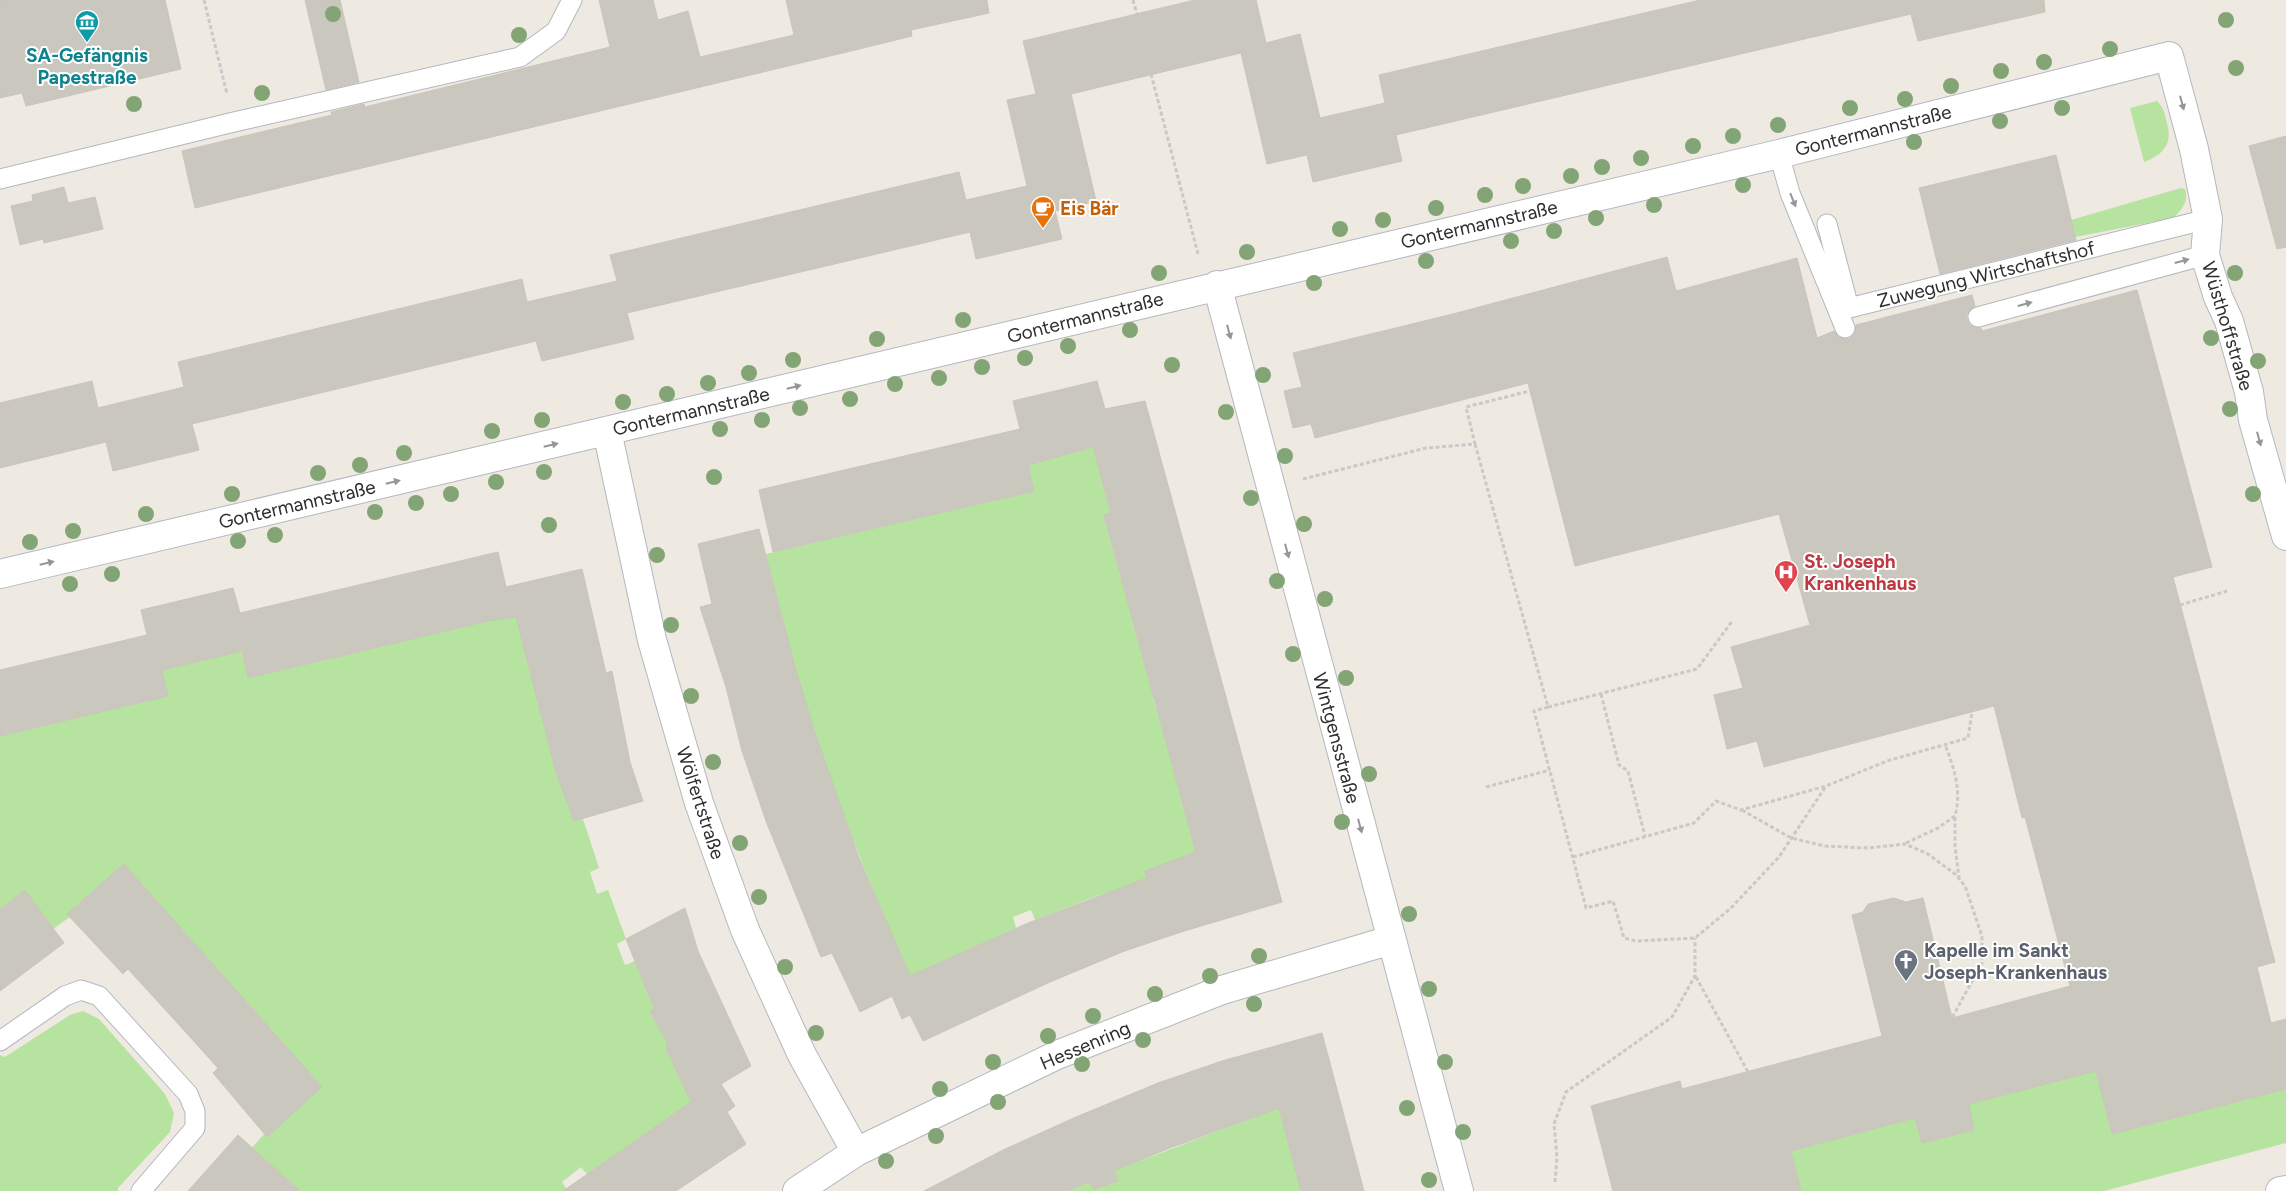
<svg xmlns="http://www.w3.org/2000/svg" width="2286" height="1191" font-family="Figtree,sans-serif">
	<rect width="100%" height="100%" fill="#eee9e1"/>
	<path fill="#b6e39f" d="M2157,101C2164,108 2165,114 2167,123C2173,144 2163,155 2144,162L2130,108Z
		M2181,188L2185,189C2189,201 2182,210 2173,218L2075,237L2071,220Z
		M1093,447L1111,513L1104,516L1121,579L1129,577L1133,623L1142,653L1162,695L1153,698L1162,727L1170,725L1175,774L1183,806L1210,858L1091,898L1035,920L1031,910L1013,917L1016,928L910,977C875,895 840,814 814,730C795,672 781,613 766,554L1034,491L1028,465Z
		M526,612L525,650L531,674L540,672L574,821L583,819L599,868L590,872L597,894L608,890L626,939L617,944L625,965L635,961L654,1008L650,1012L655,1022L660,1021L670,1043L665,1046L678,1074L696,1099L587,1174L581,1167L562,1182L567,1190L565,1191H278L287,1180L252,1148L271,1126L275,1130L322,1087L124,864L75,907L78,911L53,929L25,891L0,909V736L168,696L162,670L241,651L249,678Z
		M83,1011L99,1019L165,1094L174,1113L170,1132L118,1188V1191H0V1055L5,1057L70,1015Z
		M2096,1071L2112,1134L2286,1089V1143L2104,1191H1801L1791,1151L1916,1118L1922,1143L1974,1130L1968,1104Z
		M1283,1106L1301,1191H1067L1089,1182L1094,1189L1118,1181L1114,1171Z"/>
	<path fill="#cac7bf" stroke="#cac5ba" d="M0,0H165L181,69L26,106L22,93L0,98Z
		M305,0H340L359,82L326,90Z
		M599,0H653L658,20L688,11L700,57L794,35L786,0H987L989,13L911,30L912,36L855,50L195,208L182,151L332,115L331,112L364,104L365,107L610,47Z
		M1195,0H1256L1266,43L1300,34L1320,118L1385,103L1379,75L1700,0H2044L2045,12L1918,41L1911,14L1396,135L1402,161L1313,182L1307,155L1267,164L1241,53L1071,94L1096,201L1055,211L1062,239L976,259L970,232L627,313L634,339L542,361L536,341L192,424L199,450L113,471L106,442L0,468V403L92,381L98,408L184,387L178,362L522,279L527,302L617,281L610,255L959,172L966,200L1027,186L1007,100L1036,94L1023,41Z
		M2286,136V247L2277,249L2249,146Z
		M2056,155L2076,240L1940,274L1919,188Z
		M64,187L68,203L95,197L103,229L44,243L43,239L20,245L11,206L33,201L32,195Z
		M1667,257L1676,291L1797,258L1817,338L1834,331L1839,337L1849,339L1854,334L1856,325L1972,295L1975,306L1967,314V320L1970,325L1981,328L1982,331L2137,290L2212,567L2173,577L2275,962L2257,967L2271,1023L2286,1019V1089L2112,1134L2096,1071L1969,1104L1974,1130L1922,1143L1915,1118L1791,1151L1801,1191H1613L1591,1106L1680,1081L1682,1089L1882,1036L1852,915L1863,912L1868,904L1894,898L1906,902L1923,898L1952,1018L2070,986L2025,817L2022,818L1994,706L1764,767L1757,741L1727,749L1714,695L1743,688L1731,647L1810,625L1779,514L1575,566L1528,383L1315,438L1311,424L1293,428L1284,391L1302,387L1293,353L1453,314Z
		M1097,381L1105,409L1145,401L1282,902L1181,932L1122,952L1050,982L923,1041L910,1015L902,1019L892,996L860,1012L832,953L821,957L766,821L742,751L726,687L700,607L712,604L698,544L759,529L794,663L814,730L859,858L910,976L1028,923L1147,878L1145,871L1196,852L1104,515L1111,513L1093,447L1028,465L1034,491L773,552L759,490L1020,429L1013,401Z
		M498,552L506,587L582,569L606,673L612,671L630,762L643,801L574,821L556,772L516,617L488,621L248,678L242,651L162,670L168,696L0,736V670L147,635L141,610L233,588L240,613Z
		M124,864L322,1087L267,1137L213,1073L218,1068L181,1027L128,969L123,974L67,914Z
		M25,890L64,943L0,991V909Z
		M685,908L698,951L751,1066L721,1084L735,1106L727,1112L746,1144L676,1191H563L691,1102L665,1046L668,1044L650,1012L654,1008L626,939Z
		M1322,1033L1364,1191H1301L1279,1108L1170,1148L1114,1171L1118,1181L1094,1189L1089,1182L1067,1191H924L1003,1150L1076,1117L1158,1083L1222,1061Z
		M238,1135L300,1191H188Z"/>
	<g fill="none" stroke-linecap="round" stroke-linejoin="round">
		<g stroke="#b4b7c0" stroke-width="21">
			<path id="lane" d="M1779,154L1790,193L1845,328
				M0,179L234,122L520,57L556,31L572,0
				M1827,224L1849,308L2208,219
				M1978,317L2205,255
				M0,1041L65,996L81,990L99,996L188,1094L195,1111V1128L141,1191"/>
		</g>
		<g stroke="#b4b7c0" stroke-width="30">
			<path id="street" d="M1217,285L1459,1191
				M607,431L652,640L699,803L745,930L802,1055L856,1152
				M0,574L1779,154L2169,56L2194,149L2208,219L2205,255L2218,297L2229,321L2249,392L2253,420L2286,536
				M797,1191L856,1152L1057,1055L1222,990L1391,940
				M2280,1191L2286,1190"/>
		</g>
		<path stroke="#c9c9c9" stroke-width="3" stroke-dasharray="4 2.5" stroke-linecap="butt" d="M204,0L227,94
			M1133,0L1137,14
			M1151,74L1198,254
			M1475,444L1548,707L1697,669L1733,620
			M1303,479L1426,448L1475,444L1466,407L1530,391
			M2180,605L2227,591
			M1601,694L1619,765L1628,771L1645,836
			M1548,707L1534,711L1586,908L1613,901L1624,938L1636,941L1695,938L1731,908L1779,857L1826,786
			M1486,787L1550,770
			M1742,810L1791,838L1825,846L1868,848L1905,844L1928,854L1955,874L1965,886L1982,936V963L1952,1018
			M1955,817V846L1959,878
			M1906,843L1938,828L1955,816C1962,790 1954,769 1945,744
			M1573,857L1694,823L1716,801L1741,810L1826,786L1887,761L1968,738L1972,712
			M1696,977L1748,1072
			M1555,1182L1557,1157L1554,1124L1566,1092L1672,1017L1695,976V938"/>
		<use href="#lane" stroke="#fff" stroke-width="19"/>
		<use href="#street" stroke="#fff" stroke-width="28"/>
	</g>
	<g fill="#83a475">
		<circle cx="333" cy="14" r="8"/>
		<circle cx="2226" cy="20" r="8"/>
		<circle cx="519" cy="35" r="8"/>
		<circle cx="2110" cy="49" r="8"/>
		<circle cx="2044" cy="62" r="8"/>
		<circle cx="2236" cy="68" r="8"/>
		<circle cx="2001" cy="71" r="8"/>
		<circle cx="1951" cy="86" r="8"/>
		<circle cx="262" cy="93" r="8"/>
		<circle cx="1905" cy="99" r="8"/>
		<circle cx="134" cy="104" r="8"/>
		<circle cx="1850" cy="108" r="8"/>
		<circle cx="2062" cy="108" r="8"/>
		<circle cx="2000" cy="121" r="8"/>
		<circle cx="1778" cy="125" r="8"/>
		<circle cx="1733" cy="136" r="8"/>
		<circle cx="1914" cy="142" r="8"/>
		<circle cx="1693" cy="146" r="8"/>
		<circle cx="1641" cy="158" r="8"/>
		<circle cx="1602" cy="167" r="8"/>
		<circle cx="1571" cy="176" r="8"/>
		<circle cx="1743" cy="185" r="8"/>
		<circle cx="1523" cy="186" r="8"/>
		<circle cx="1485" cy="195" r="8"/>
		<circle cx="1654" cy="205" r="8"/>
		<circle cx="1436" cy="208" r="8"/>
		<circle cx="1596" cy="218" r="8"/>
		<circle cx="1383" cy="220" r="8"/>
		<circle cx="1340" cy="229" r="8"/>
		<circle cx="1554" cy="231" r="8"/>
		<circle cx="1511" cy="241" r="8"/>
		<circle cx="1247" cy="252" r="8"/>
		<circle cx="1426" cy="261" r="8"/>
		<circle cx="1159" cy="273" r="8"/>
		<circle cx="2235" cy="273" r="8"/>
		<circle cx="1314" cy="283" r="8"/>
		<circle cx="963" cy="320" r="8"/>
		<circle cx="1130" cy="330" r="8"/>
		<circle cx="2211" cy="338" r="8"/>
		<circle cx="877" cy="339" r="8"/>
		<circle cx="1068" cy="346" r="8"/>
		<circle cx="1025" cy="358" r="8"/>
		<circle cx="793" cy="360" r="8"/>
		<circle cx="2258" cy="361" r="8"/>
		<circle cx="1172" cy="365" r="8"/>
		<circle cx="982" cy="367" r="8"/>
		<circle cx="749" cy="373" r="8"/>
		<circle cx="1263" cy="375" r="8"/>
		<circle cx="939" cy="378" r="8"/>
		<circle cx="708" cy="383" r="8"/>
		<circle cx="895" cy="384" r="8"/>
		<circle cx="667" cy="394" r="8"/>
		<circle cx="850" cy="399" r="8"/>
		<circle cx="623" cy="402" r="8"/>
		<circle cx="800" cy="408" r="8"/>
		<circle cx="2230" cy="409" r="8"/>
		<circle cx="1226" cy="412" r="8"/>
		<circle cx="542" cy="420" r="8"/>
		<circle cx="762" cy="420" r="8"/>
		<circle cx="720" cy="429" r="8"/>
		<circle cx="492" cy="431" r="8"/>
		<circle cx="404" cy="453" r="8"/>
		<circle cx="1285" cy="456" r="8"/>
		<circle cx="360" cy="465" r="8"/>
		<circle cx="544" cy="472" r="8"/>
		<circle cx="318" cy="473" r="8"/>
		<circle cx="714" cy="477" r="8"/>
		<circle cx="496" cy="482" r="8"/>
		<circle cx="232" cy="494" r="8"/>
		<circle cx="451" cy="494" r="8"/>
		<circle cx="2253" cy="494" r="8"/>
		<circle cx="1251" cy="498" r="8"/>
		<circle cx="416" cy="503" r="8"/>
		<circle cx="375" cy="512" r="8"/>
		<circle cx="146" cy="514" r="8"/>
		<circle cx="1304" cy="524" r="8"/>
		<circle cx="549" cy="525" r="8"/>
		<circle cx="73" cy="531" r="8"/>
		<circle cx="275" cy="535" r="8"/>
		<circle cx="238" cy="541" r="8"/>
		<circle cx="30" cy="542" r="8"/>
		<circle cx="657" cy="555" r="8"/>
		<circle cx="112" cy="574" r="8"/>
		<circle cx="1277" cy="581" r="8"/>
		<circle cx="70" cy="584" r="8"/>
		<circle cx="1325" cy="599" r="8"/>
		<circle cx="671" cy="625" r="8"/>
		<circle cx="1293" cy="654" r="8"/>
		<circle cx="1346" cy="678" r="8"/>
		<circle cx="691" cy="696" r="8"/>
		<circle cx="713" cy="762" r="8"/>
		<circle cx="1369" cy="774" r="8"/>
		<circle cx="1342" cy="822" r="8"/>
		<circle cx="740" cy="843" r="8"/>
		<circle cx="759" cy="897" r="8"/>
		<circle cx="1409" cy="914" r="8"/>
		<circle cx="1259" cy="956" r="8"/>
		<circle cx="785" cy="967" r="8"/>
		<circle cx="1210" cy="976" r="8"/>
		<circle cx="1429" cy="989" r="8"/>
		<circle cx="1155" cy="994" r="8"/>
		<circle cx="1254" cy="1004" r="8"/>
		<circle cx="1093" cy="1016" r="8"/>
		<circle cx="816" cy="1033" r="8"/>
		<circle cx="1048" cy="1036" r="8"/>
		<circle cx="1143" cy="1040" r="8"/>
		<circle cx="993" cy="1062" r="8"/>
		<circle cx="1445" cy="1062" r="8"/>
		<circle cx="1082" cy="1064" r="8"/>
		<circle cx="940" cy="1089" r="8"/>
		<circle cx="998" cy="1102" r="8"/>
		<circle cx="1407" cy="1108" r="8"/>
		<circle cx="1463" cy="1132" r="8"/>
		<circle cx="936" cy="1136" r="8"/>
		<circle cx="886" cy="1161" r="8"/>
		<circle cx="1429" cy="1180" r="8"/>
	</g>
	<defs><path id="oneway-solid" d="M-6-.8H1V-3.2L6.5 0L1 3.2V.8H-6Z" transform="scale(1.25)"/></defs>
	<g fill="#969696">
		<use href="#oneway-solid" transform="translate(2182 103) rotate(75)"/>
		<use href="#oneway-solid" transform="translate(1793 200) rotate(68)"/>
		<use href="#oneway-solid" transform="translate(2182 261) rotate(-15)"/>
		<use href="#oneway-solid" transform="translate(2025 304) rotate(-15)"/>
		<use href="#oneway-solid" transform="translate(1229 332) rotate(75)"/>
		<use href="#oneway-solid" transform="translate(794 387) rotate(-14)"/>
		<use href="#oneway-solid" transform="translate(2259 439) rotate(75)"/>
		<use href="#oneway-solid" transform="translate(551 445) rotate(-13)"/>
		<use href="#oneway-solid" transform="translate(393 482) rotate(-13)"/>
		<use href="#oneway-solid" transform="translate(1287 551) rotate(75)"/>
		<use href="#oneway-solid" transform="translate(47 563) rotate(-13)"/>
		<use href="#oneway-solid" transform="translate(1360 826) rotate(75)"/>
	</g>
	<defs>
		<g id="museum-pin" transform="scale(1.25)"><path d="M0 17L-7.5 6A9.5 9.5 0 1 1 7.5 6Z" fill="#0f9aa8" stroke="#fff"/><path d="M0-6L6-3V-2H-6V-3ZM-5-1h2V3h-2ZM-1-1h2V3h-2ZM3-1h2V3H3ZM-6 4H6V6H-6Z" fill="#fff"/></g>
		<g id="cafe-pin" transform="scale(1.25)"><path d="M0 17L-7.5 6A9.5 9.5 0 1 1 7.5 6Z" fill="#e8710a" stroke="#fff"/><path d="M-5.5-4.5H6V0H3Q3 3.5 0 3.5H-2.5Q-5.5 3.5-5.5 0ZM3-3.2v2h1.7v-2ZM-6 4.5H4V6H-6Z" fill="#fff"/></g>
		<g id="hospital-pin" transform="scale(1.25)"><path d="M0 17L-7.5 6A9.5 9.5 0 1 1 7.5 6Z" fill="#e0444e" stroke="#fff"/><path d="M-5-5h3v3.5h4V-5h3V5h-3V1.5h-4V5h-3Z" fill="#fff"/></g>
		<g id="church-pin" transform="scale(1.25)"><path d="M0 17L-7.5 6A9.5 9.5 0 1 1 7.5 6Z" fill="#6b7280" stroke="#fff"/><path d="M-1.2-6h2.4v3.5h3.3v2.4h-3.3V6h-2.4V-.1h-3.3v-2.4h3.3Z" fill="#fff"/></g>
	</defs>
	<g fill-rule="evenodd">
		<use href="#museum-pin" x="87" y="22"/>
		<use href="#cafe-pin" x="1043" y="208"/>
		<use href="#hospital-pin" x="1786" y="572"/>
		<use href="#church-pin" x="1906" y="961"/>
	</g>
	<g text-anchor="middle" stroke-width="4" stroke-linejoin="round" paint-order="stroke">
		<g font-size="19" font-weight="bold" fill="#0d838f" stroke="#fff">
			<text x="87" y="62">SA-Gefängnis<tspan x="87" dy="22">Papestraße</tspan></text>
		</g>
		<g font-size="19" fill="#2e2e2e" stroke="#fff">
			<text transform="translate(1873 130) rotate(-14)" y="7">Gontermannstraße</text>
			<text transform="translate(1479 224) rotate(-13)" y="7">Gontermannstraße</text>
			<text transform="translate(1986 274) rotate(-14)" y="7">Zuwegung Wirtschaftshof</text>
			<text transform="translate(1085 317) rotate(-14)" y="7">Gontermannstraße</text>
			<text transform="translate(2228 326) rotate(73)" y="7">Wüsthoffstraße</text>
			<text transform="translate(691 411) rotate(-13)" y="7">Gontermannstraße</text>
			<text transform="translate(297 504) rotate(-13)" y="7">Gontermannstraße</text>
			<text transform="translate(1337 738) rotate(75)" y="7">Wintgensstraße</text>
			<text transform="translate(701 803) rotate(72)" y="7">Wölfertstraße</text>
			<text transform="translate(1085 1045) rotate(-23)" y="7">Hessenring</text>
		</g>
		<g font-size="19" font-weight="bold" fill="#c56008" stroke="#fff" text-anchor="start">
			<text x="1060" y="215">Eis Bär</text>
		</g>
		<g font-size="19" font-weight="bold" fill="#be3a42" stroke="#fff" text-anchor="start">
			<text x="1804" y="568">St. Joseph<tspan x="1804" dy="22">Krankenhaus</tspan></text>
		</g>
		<g font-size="19" font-weight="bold" fill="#5b616d" stroke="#fff" text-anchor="start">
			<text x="1924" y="957">Kapelle im Sankt<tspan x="1924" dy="22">Joseph-Krankenhaus</tspan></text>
		</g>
	</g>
</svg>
